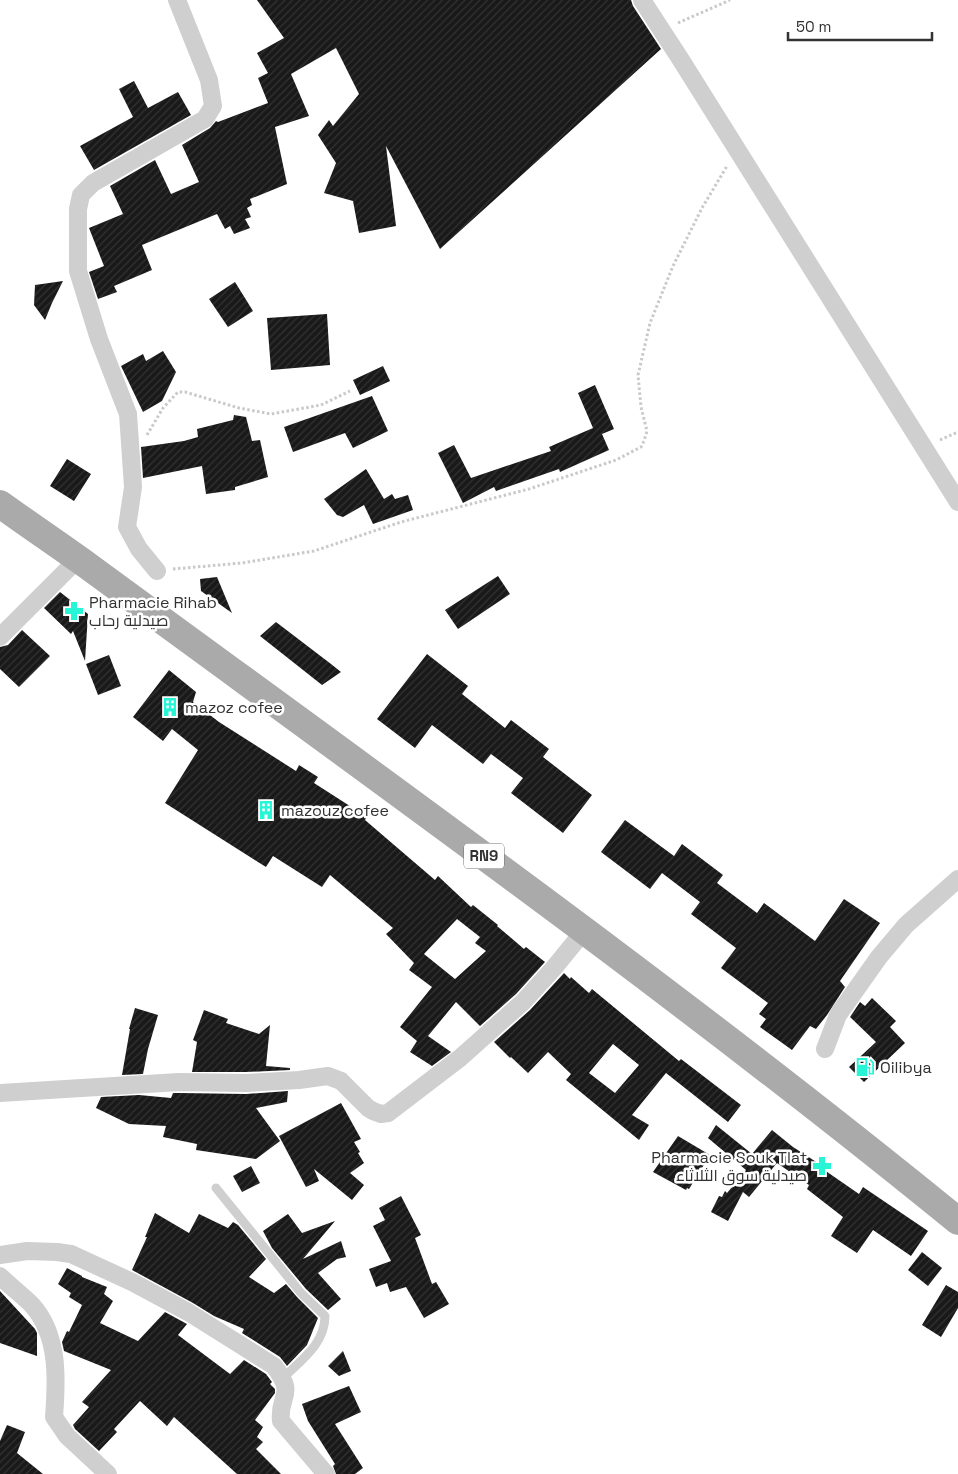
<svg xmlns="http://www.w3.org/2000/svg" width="958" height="1474" font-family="'Space Grotesk',Cairo,sans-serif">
	<defs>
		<pattern id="building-hatch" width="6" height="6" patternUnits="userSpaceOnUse" patternTransform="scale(1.25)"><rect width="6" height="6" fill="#191919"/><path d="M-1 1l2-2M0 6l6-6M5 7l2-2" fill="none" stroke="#323232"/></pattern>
	</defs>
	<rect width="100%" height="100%" fill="#fff"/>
	<path fill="url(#building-hatch)" fill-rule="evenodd" d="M257,0H631L633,6L661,49L440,249L386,146L396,226L359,233L353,201L324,193L336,163L318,135L329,120L333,126L359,94L336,48L291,74L309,116L275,127L287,184L250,199L252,205L247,208L251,217L245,219L250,228L234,234L230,226L225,229L217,214L142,245L152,270L114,286L117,292L98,299L89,272L104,266L89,228L123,214L110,186L155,160L171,194L199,182L182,145L210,128L216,121L218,122L268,103L258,78L268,73L257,53L284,38Z
		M134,81L148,108L178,92L191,115L94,170L80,146L133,117L119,89Z
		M63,281L52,303L45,320L34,305L35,285Z
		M235,282L253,311L228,327L209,299Z
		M327,314L330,365L271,370L267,318Z
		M163,351L176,372L162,401L143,412L121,366L143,354L146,361Z
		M383,366L390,381L360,395L353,380Z
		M595,385L614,429L602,434L609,450L560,472L559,469L496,491L494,487L463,503L438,453L454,445L471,478L551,451L549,447L593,428L578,393Z
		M372,396L388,431L353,448L345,433L293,452L284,427Z
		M234,415L246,417L252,441L260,440L268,477L235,487V490L206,494L202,466L143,478L141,447L184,441L198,437L197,429L233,420Z
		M67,459L91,474L74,501L50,486Z
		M366,469L384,499L392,494L395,499L408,495L413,510L373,524L364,505L343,517L337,515L324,499Z
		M498,576L510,594L458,629L445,610Z
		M217,577L232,613L201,591L200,579Z
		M60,592L88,614L85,661L73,631L71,634L44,608Z
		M276,622L331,664L341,672L322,685L260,636Z
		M22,630L50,656L19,687L0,669V647L8,645Z
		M427,654L468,686L462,694L505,728L511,720L549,749L543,757L592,795L563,833L511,793L523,778L491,754L483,764L432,725L415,748L377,719Z
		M109,655L121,686L98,695L86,664Z
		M169,670L196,692L193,702L219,722L296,771L299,765L318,777L314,783L367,817L365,820L435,880L438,876L471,907L473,905L498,925L497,926L524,949L526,947L545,962L516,994L480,1026L456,1002L428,1036L451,1052L432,1066L410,1052L417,1041L400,1027L432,987L409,970L414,963L386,934L393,928L330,875L322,887L273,856L266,867L165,803L198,750L172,729L163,741L133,717ZM457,919L480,937L475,943L486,951L455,979L424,954Z
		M625,820L674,856L682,844L723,875L717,883L757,913L764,903L815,941L844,899L880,923L840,981L845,987L827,1015L816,1029L810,1026L792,1050L760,1027L766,1019L759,1014L768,1003L721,968L736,948L691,914L700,902L662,873L650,889L601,852Z
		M564,973L570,979L571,977L589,993L592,989L679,1061L681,1059L741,1105L728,1122L666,1073L632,1115L649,1125L639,1140L566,1080L571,1074L548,1052L528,1073L511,1057L510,1058L494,1042L530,1010ZM613,1044L639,1065L615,1093L589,1073Z
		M872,998L896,1021L890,1027L905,1043L864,1082L849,1067L876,1042L850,1017L860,1002L865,1006Z
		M135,1008L158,1015L148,1049L143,1074L122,1075L130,1029H129Z
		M204,1010L228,1019L226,1023L259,1034L270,1025L266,1066L290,1068V1070L246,1072H192L197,1042L193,1040Z
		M288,1091L287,1102L256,1108L280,1141L256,1159L196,1150L197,1144L163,1137L166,1126L129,1124L96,1108L101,1097L139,1095L171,1098L173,1093H179L246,1094Z
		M341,1103L361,1139L354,1142L360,1152L358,1153L364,1163L350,1173L364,1185L352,1200L314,1169L319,1181L306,1187L279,1136Z
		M716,1125L752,1154L772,1130L793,1147L821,1165L820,1167L859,1194L863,1187L928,1231L911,1256L873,1230L857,1253L831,1236L843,1217L807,1189L809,1185L777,1163L749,1197L743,1192L728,1221L711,1212L719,1196L722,1197L725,1191L727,1193L746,1170L708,1138Z
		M678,1136L710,1155L689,1189L687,1188L686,1190L653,1172Z
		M251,1166L260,1183L242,1192L233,1176Z
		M401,1196L421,1235L415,1238L432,1284L436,1282L449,1304L424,1318L406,1287L390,1292L387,1283L376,1287L369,1269L391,1261L373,1226L385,1220L379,1208Z
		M155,1213L189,1233L199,1214L228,1228L233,1222L238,1225L266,1259L249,1277L274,1293L286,1284L297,1297L318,1318L307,1345L287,1366L280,1357L242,1333L244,1329L214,1316L193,1303L132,1270L147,1237H145Z
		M288,1214L302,1233L335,1221L303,1259L341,1241L346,1257L337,1259L318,1273L341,1299L328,1310L306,1289L272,1248L263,1231Z
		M922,1252L942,1268L928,1286L908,1270Z
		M67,1268L82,1276V1277L107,1287L104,1294L113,1301L100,1323L138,1341L165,1312L187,1324L178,1335L230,1374L244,1360L266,1374L272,1382L270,1384L275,1389V1393L255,1420L263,1427L257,1437L263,1442L256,1449L281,1474H237L174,1417L167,1426L140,1401L114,1429L117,1432L99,1451L75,1429L73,1425L89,1407L82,1402L111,1370L64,1351L62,1342L67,1331L69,1332L82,1305L69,1297L71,1293L58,1284Z
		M946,1285L958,1292V1308L941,1337L922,1325Z
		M0,1291L35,1329L37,1333V1356L0,1343Z
		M343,1351L351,1371L339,1376L328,1366Z
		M349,1386L361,1412L335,1424L363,1468L355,1474H336L333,1466L335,1464L308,1421L302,1404Z
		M7,1425L25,1432L17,1453L43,1474H0V1441Z"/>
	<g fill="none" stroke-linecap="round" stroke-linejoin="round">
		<path stroke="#c9c9c9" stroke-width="3" stroke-dasharray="2.5 2.5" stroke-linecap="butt" d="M678,23L730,0
			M147,435L163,408L178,392H185L239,408L271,414L321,405L350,391
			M940,440L958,432
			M173,569L242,563L314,551L401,522L529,489L616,460L641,447L644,441L647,431L641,407L638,375L650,323L673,266L702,208L727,166"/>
		<path stroke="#cfcfcf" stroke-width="9" d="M216,1188L301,1293L325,1316C325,1344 301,1360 283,1378"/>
		<path stroke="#cfcfcf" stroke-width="18" d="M642,0L681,60L958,502
			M157,571L139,549L127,527L133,487L128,414L99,339L78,271V209L81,195L93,183L205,119L213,106L209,80L177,0
			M0,637L78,559
			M825,1049L838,1015L879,957L906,925L958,879
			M0,1093L179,1082L246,1083L299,1080L328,1076L341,1081L368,1108L373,1111L381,1114L388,1113L460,1058L523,1002L553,969L584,931
			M0,1255L27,1251L57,1252L71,1254L132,1282L188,1312L274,1366C297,1396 278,1394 281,1421L326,1474
			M0,1276C10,1286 22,1295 32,1305C59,1335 57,1379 54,1417L67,1436L108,1474"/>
		<path stroke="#aaa" stroke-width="28" d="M0,504C29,525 59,545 88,566C381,781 677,992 958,1221"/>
	</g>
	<defs>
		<g id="pharmacy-bare" transform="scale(1.5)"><path d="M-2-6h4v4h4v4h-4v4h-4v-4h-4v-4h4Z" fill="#27f5d6" stroke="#fff" stroke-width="2.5" paint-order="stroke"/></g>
		<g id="building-bare" transform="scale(1.5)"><path d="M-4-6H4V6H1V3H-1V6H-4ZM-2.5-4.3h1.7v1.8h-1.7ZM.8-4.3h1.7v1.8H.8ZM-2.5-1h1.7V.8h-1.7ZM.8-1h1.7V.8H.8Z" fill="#27f5d6" stroke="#fff" stroke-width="2.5" paint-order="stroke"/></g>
		<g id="fuel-bare" transform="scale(1.5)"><path d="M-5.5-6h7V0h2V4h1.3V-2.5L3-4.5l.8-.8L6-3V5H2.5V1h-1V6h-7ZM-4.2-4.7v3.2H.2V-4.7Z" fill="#27f5d6" stroke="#fff" stroke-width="2.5" paint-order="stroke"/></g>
	</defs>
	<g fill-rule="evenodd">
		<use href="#pharmacy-bare" x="74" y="611"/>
		<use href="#building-bare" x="170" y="707"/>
		<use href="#building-bare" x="266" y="810"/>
		<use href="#fuel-bare" x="865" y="1067"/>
		<use href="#pharmacy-bare" x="822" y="1166"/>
	</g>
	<g text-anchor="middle" stroke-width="5" stroke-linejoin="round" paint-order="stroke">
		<rect fill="#fff" stroke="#707070" stroke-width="1" x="464" y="843.5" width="40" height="25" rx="4"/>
		<g font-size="15" font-weight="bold" fill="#323232">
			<text x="484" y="861">RN9</text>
		</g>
		<g font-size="16" fill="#323232" stroke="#fff" text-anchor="start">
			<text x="89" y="608">Pharmacie Rihab<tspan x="89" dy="18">صيدلية رحاب</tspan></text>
			<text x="185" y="713">mazoz cofee</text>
			<text x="281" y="816">mazouz cofee</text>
			<text x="880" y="1073">Oilibya</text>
			<text x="807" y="1163" text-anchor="end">Pharmacie Souk Tlat<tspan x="807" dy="18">صيدلية سوق الثلاثاء</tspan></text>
		</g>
	</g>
	<path d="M788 32v8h144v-8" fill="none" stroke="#323232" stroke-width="2.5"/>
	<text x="796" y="32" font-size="15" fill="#323232" stroke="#ffffff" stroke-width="4" paint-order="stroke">50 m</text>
</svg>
